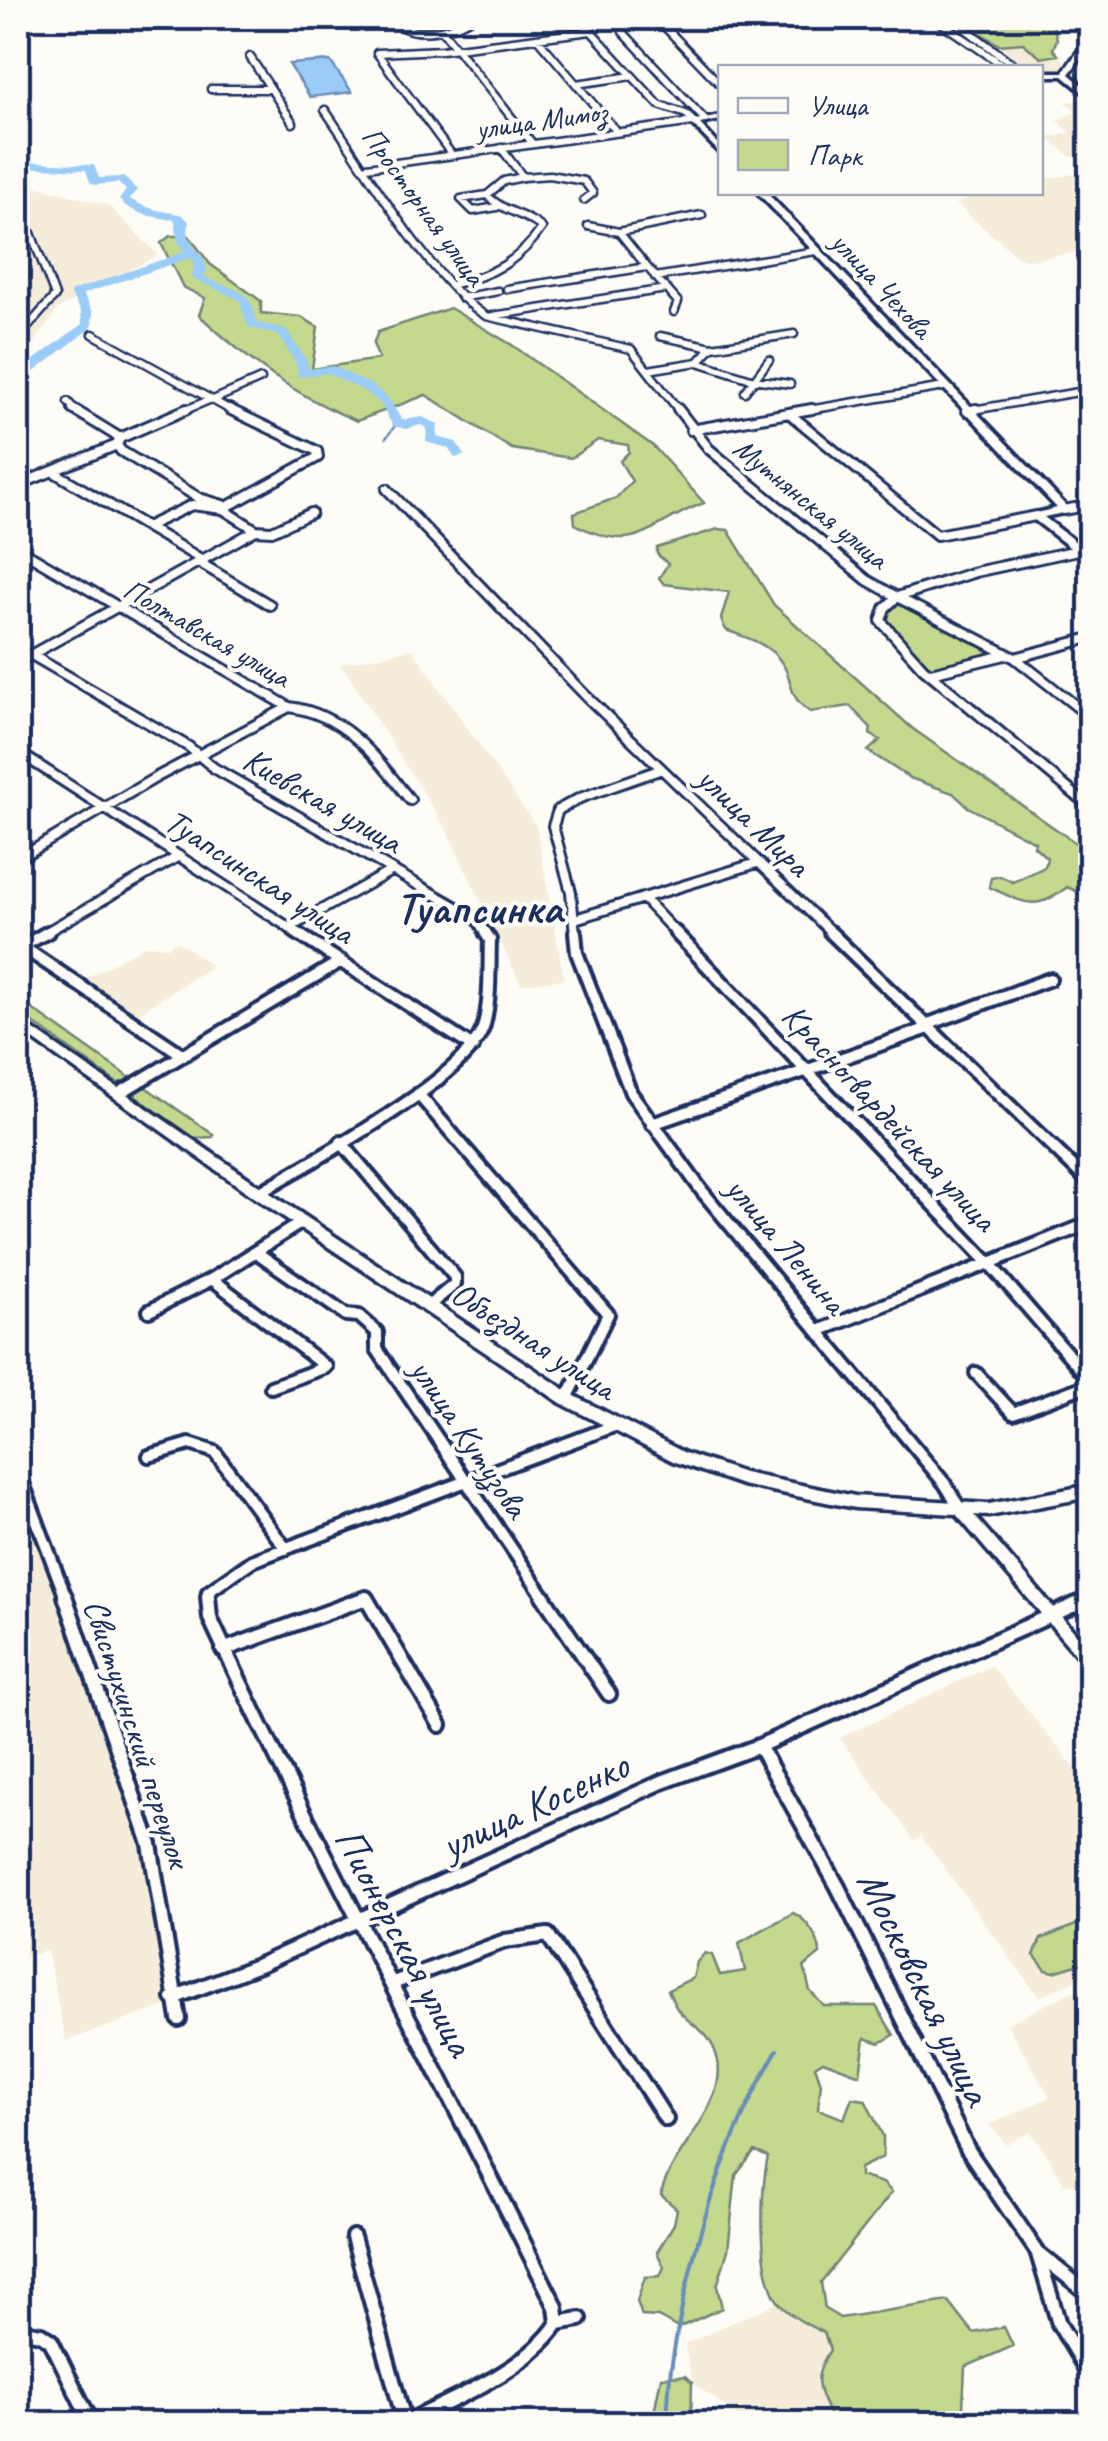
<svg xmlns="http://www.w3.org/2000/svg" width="1108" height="2441" font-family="Caveat,sans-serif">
	<rect width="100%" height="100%" fill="#fdfcf7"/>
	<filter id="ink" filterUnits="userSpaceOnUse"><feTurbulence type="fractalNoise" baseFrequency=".01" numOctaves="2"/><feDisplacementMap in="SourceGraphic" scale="20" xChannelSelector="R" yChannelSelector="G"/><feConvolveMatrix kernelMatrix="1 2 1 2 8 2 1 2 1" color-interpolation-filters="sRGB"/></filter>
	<g filter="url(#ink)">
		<path fill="#f5ecda" d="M1023,43L1041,58L1058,55L1070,67L1041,72L1040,68L1024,67L999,45Z
			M1087,99L1090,102V155L1071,157L1047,137L1071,133L1057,120L1076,112L1066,102Z
			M1074,174L1090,188V250L1031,260L1017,256L956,204L968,199L967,193L1040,192L1041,180Z
			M18,182L108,205L158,255L58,309L18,366Z
			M412,649L536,826L564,979L521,984L444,825L341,664Z
			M177,941L212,966L137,1014L85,979L146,945L168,947Z
			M18,1492L53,1581L95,1717L146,1855L145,1875L168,2005L66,2041L47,1950L18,1959Z
			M991,1666L1090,1786V1974L1039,1997L921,1836L914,1840L840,1738Z
			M1079,1988L1090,2003V2185L1065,2184L1031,2132L1006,2144L990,2125L1050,2097L1007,2024Z
			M779,2302L799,2321L824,2333L830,2350L817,2369V2386L833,2423H740L735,2413L692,2383L685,2344Z"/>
		<path fill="#c4d88e" stroke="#708476" stroke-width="2.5" d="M957,18H1051L1057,39L1053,49L1058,55L1041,58L1023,43L999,45Z
			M170,236H189L210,264L261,301V313L301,317L318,327L312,369L379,359L373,344L378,332L450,308L512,345L653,446L704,503C650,522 639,558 575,524L574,513L616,498L632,481L620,461L629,452L628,445L598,440L571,458L512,449L426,395L357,421C292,394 250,362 199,315L205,298L183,287L161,243Z
			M718,529L728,530L774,605L913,729L1090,853V897L1067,887C1035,914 1021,901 989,887L991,878L1000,876L1013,882L1045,867L1047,858L1034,846L1035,842L968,807L953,793L910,778L868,751L880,740L870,734L871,728L850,706L810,712C786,695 795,683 782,663C769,643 747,638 726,630L721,619L729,592L664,584L659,578L668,564L657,554V548Z
			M899,601L999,655L932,668L922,663L883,621L885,612Z
			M18,999L133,1080L117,1083L18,1012Z
			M144,1086L214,1135L213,1137L195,1138L136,1097L135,1091Z
			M793,1913C807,1919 820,1939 820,1954L804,1967L810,1991L824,2006H876L894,2035L880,2043L865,2038L860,2075L823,2061L815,2066L821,2083L818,2109L844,2119L852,2098L865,2100L883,2136V2157L860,2168V2176L883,2183L892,2192L821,2282L825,2309L840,2318L948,2301L973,2333L1004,2327L1013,2346L965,2367L963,2408L981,2423H833C820,2392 809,2381 830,2350L824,2333C808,2325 791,2317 779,2303C758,2275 760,2190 768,2157L755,2151L736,2175L728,2250L717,2286L722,2308L678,2328L658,2317L642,2316L637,2301L645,2277L660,2276L664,2267L657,2252L674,2224L677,2209L661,2195C670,2149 735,2102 715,2051C706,2028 692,2027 679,2011C674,2006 671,1996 668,1990L693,1978L697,1962L705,1953L712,1955L720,1975L745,1971L739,1943Z
			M1090,1919V1961L1054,1972L1046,1970L1034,1955L1041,1939Z
			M685,2376L692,2383L691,2423H652L661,2377Z"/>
		<path fill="#9accf7" stroke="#678dba" stroke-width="2.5" d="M330,61L352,92L310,97L289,64Z"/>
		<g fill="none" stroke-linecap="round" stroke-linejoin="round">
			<path stroke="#678dba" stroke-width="2.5" d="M386,438L397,423"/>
			<path stroke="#678dba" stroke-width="4" d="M666,2424C669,2404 668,2383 672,2363C689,2254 721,2145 777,2050"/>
			<path fill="#9accf7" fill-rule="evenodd" d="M18,161L94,165L99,178L124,177L137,190L130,199C147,210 164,211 183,215L189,222C184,249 205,249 207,271L203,276C232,292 251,284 257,323L286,329L308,363V369L333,366L373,386L388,398L402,420L422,417L438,424L437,437L456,442L465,455L455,458L448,448L426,442L427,428L421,425L406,429L393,426L380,403L364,391L327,373L298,377L296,363L278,335L248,327L239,300L192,278L194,261L190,258L83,294L93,312L92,327L29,376L18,381V372L82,324L81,312L70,293L72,291L184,252L177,239L175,220C154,217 134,215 119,200L126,190L118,183L95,185L90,182L86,170L18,167Z
				M18,391L24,395V409L18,413Z"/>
			<g stroke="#1b2f5e" stroke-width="11">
				<path id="street-far3" d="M387,18C412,39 445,33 471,18
					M579,18L659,105L686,114L694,122
					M934,18L1007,68
					M951,18L1018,68
					M661,23L720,84
					M645,25L704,18
					M442,30L532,143
					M623,32L705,120
					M537,38L617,132
					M250,57L271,89
					M576,84L632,76
					M211,89H271L293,123
					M325,110C363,165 432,283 486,316L631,349L680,412
					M452,155L377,53L442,50L591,31
					M367,167L694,122
					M523,177L550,175L584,181L593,193L584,200
					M487,195L504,181L523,177L501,148
					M18,223L31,233L55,296L18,338
					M588,226L619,232L647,267
					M619,232L702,215
					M655,277L816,251
					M454,284C492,276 520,260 542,228C525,213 502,212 487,195L461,199L473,211L497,207
					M507,289L647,267L678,302L674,312
					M461,298L498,291
					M492,316L666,289
					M93,334L234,412
					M660,336L712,347
					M698,362L712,347L794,334
					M648,370L698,362L751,379L790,384
					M745,392L769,360
					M213,400L261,379
					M68,402L77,412
					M967,411L1090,390
					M181,412L209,400
					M797,412L944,387"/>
			</g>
			<g stroke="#1b2f5e" stroke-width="14">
				<path id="street-far2" d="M73,409L120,438L117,445L121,451L199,498L223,505V509L256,530
					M678,409L709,449L867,580L897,597L885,608L881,621L923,668L1090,807
					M967,411L976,409
					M790,414L937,535L1036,516
					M691,430L812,409
					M120,438L187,409
					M54,472L204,561
					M18,485L117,445
					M387,489L585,695L833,934
					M1064,510L1090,505
					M148,526L192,505L223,509L318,457L317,451L229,409
					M18,548L289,707C345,714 377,758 410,800
					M200,563L270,605
					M897,597L1015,658L1090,717
					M897,597L975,572L1078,550
					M30,654L189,747L214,768L476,918L486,934
					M1015,658L1090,638
					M18,662L256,530L272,531L311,513
					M931,673L1005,655
					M18,752L299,934
					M18,859L155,778L289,707
					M643,898L677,934
					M575,919L757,863
					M289,928L391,871
					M43,934L179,856
					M575,934L571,892L553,826L558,810L580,798L662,769"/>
			</g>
			<g stroke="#1b2f5e" stroke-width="18">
				<path id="street-far1" d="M295,932L473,1047
					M575,932L577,953L631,1093L702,1191L945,1484L961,1510
					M675,932L989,1263L1090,1380
					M830,932L1090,1183
					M18,944L183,1055
					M21,947L48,932
					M926,1025L1050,979
					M118,1094L341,961
					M418,1094L608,1314L567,1399
					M652,1124L929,1028
					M341,1142L455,1277V1284L427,1307
					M259,1193C309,1162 470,1078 484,1025C491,998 489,967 490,940L485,932
					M256,1252L346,1315L359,1316L377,1332V1349L545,1598
					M212,1279L326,1367L271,1387
					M149,1311L212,1279L302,1222
					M821,1330L1090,1223
					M976,1373L1013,1413L1090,1384
					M149,1456L190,1444L215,1452L286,1549
					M18,1470L66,1598
					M208,1598V1592L252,1561L614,1426"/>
			</g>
			<g stroke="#1b2f5e" stroke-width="20">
				<path id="street" d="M65,1596L150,1844L179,2019
					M208,1596L210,1618C318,1851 442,2077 556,2307L558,2323C525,2372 455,2398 403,2424
					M543,1596L609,1694
					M223,1650L366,1598L440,1725
					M759,1746L838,1887L968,2150L1038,2253L1090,2295
					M393,1983L505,1941L548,1935L666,2119
					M173,1998L259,1965L662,1782L759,1746L1090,1598
					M353,2237L405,2423
					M1038,2254L1059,2324L1090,2376
					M558,2323L580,2319
					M18,2330L41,2334L51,2341L92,2424"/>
			</g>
			<g stroke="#1b2f5e" stroke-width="7">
				<path id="secondary" d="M1087,39H1090V46L1069,74L1090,92V98L1063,76H1040V72H1063Z
					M720,116V120L700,124L720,146V153L690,122Z
					M757,192H766L1068,508V512L1044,517L1090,553V561L1086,560L1032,518V514L1057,508Z
					M961,1504L966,1506L1090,1650V1666L1084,1664L956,1514L953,1510L956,1506Z"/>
			</g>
			<g stroke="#1b2f5e" stroke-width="7">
				<path id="primary" d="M18,1019L264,1189L573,1395L685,1453L744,1473L855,1496L989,1504L1090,1485V1497L989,1516L855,1508L742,1485L673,1461L561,1403L254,1197L18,1029Z"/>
			</g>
			<use href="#street-far3" stroke="#fdfcf7" stroke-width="6"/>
			<use href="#street-far2" stroke="#fdfcf7" stroke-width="8"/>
			<use href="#street-far1" stroke="#fdfcf7" stroke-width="10"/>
			<use href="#street" stroke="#fdfcf7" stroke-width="12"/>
			<use href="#secondary" fill="#fdfcf7" fill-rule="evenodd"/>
			<use href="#primary" fill="#fdfcf7" fill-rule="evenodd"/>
		</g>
	</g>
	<g text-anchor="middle" stroke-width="8" stroke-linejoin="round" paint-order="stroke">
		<g font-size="30" fill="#1b2f5e" stroke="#fdfcf7">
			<text transform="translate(541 120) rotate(-8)" y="10">улица Мимоз</text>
			<text transform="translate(424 206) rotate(54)" y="10">Просторная улица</text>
			<text transform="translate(882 285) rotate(47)" y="10">улица Чехова</text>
			<text transform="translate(811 503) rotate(39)" y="10">Мутнянская улица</text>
			<text transform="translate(207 633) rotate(30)" y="10">Полтавская улица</text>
		</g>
		<g font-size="35" fill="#1b2f5e" stroke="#fdfcf7">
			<text transform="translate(323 800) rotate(30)" y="12">Киевская улица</text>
			<text transform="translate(754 821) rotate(44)" y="12">улица Мира</text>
			<text transform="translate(260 876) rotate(33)" y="12">Туапсинская улица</text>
			<text transform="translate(890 1117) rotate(47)" y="12">Красногвардейская улица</text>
			<text transform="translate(787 1245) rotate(50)" y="12">улица Ленина</text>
			<text transform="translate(534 1340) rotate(33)" y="12">Объездная улица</text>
			<text transform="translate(470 1438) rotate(56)" y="12">улица Кутузова</text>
			<text transform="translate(138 1733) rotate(72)" y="12">Свистухинский переулок</text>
		</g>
		<g font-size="42" fill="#1b2f5e" stroke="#fdfcf7">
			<text transform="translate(534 1804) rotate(-25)" y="15">улица Косенко</text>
			<text transform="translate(406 1941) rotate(62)" y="15">Пионерская улица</text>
			<text transform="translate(926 1987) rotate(64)" y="15">Московская улица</text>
		</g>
		<g font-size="45" font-weight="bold" fill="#1b2f5e" stroke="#fdfcf7">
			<text x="479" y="923">Туапсинка</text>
		</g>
	</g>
	<rect width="1108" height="2441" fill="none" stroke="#fdfcf7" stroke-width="60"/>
	<rect x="30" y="30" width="1048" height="2381" fill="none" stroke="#1b2f5e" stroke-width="4" filter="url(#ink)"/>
	<rect x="718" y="65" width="325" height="130" fill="#fdfcf7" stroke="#a3aaba" stroke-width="2.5"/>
	<rect x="738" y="98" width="50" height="15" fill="#fdfcf7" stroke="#a3aaba" stroke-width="2.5"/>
	<text x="808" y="115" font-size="30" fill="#1b2f5e">Улица</text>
	<rect x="738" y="140" width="50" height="30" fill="#c4d88e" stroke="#a3aaba" stroke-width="2.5"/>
	<text x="808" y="165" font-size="30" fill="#1b2f5e">Парк</text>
</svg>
